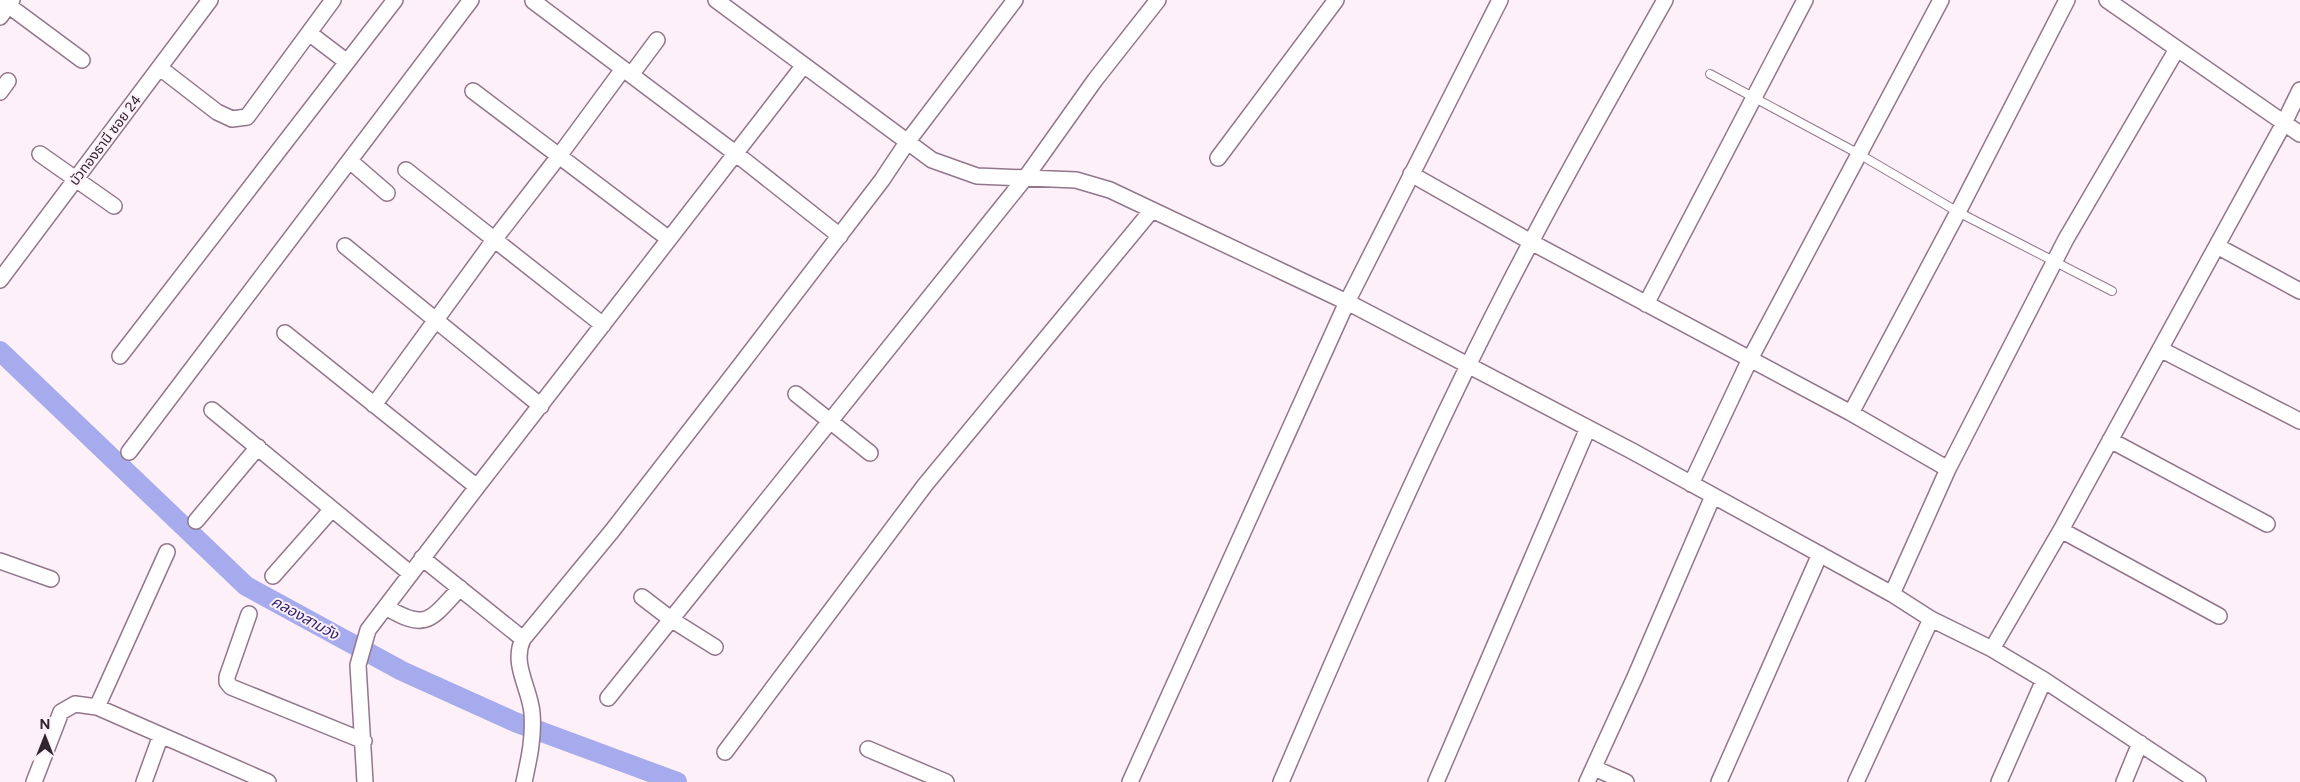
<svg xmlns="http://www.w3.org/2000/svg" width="2300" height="782" font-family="Figtree,'Noto Sans Thai',sans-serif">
	<rect width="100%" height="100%" fill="#fdf0f9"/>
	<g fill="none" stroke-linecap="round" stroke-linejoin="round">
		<path stroke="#a6abee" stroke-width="20" d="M0,351L246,586L402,671L515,722L677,782"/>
		<g stroke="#92768b" stroke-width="10">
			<path id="lane" d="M1710,74L1859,154L1958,212L2112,291"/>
		</g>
		<g stroke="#92768b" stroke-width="18">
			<path id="street" d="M1,0L82,60
				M716,0L932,160L977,176L1076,180L1110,190L1353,305L1632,451L1892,594L1931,619L1992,649L2044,680L2198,782
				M2107,0L2300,134
				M533,1L735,153L840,236
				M0,17L12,0
				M309,33L347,62
				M160,68L217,112L232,119L247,117L333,0
				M631,75L657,40
				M473,91L669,239
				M0,92L8,81
				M40,154L114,206
				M1218,158L1336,0
				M350,161L387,193
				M406,170L603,325
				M1411,174L1531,242L1851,413L1948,469
				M345,246L541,406
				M2217,246L2300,291
				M0,280L210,0
				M1646,304L1805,0
				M285,333L477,487
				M2160,349L2300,421
				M120,356L395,0
				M796,394L870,453
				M374,405L494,240L559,156L623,69
				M212,410L411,574
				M1851,413L1958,212L2067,0
				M2110,440L2267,524
				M129,452L471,0
				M1691,484L1750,359L1941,0
				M196,521L258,447
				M2061,530L2219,616
				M422,558L523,639
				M0,561L51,579
				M273,576L332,509
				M1892,594L1948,469L2066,239L2177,49
				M642,597L672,620L715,647
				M386,607C427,632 431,619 460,588
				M249,614L227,677V682L231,687L364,741
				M1992,649L2061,530L2284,123L2300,90
				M608,698L1026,177L1095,80L1158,0
				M97,707L167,552
				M868,749L946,782
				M725,752L925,485L1152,210
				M1594,768L1626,782
				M34,782L61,712L75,704L97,707L268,782
				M144,782L161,735
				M365,782L358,665L368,630L477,487L804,65
				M524,782C529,759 534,737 532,713C530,688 511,664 523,639L612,531L739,367L882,180L908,141L1015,0
				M1130,782L1347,302L1500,0
				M1281,782C1359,600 1438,417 1531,242C1574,160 1620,80 1665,0
				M1436,782L1588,428
				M1587,782L1635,677L1713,496
				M1719,782L1820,554
				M1856,782L1931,619
				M1999,782L2044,680
				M2124,782L2140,743"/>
		</g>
		<use href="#lane" stroke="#fff" stroke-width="8"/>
		<use href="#street" stroke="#fff" stroke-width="15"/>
	</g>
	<g text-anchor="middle" stroke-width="4" stroke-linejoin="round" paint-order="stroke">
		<g font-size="14" fill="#30242d" stroke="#fdf0f9">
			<text transform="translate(105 140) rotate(-53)" y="5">บัวทองธานี ซอย 24</text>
		</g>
		<g font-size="15" font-style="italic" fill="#271f6a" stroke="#fdf0f9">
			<text transform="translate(305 618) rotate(29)" y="5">คลองสามวัง</text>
		</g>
	</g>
	<g transform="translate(45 737)" stroke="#fdf0f9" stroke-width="4" paint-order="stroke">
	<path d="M0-4L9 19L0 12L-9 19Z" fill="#30242d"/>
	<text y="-8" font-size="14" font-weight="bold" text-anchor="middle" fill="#30242d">N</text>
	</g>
</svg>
